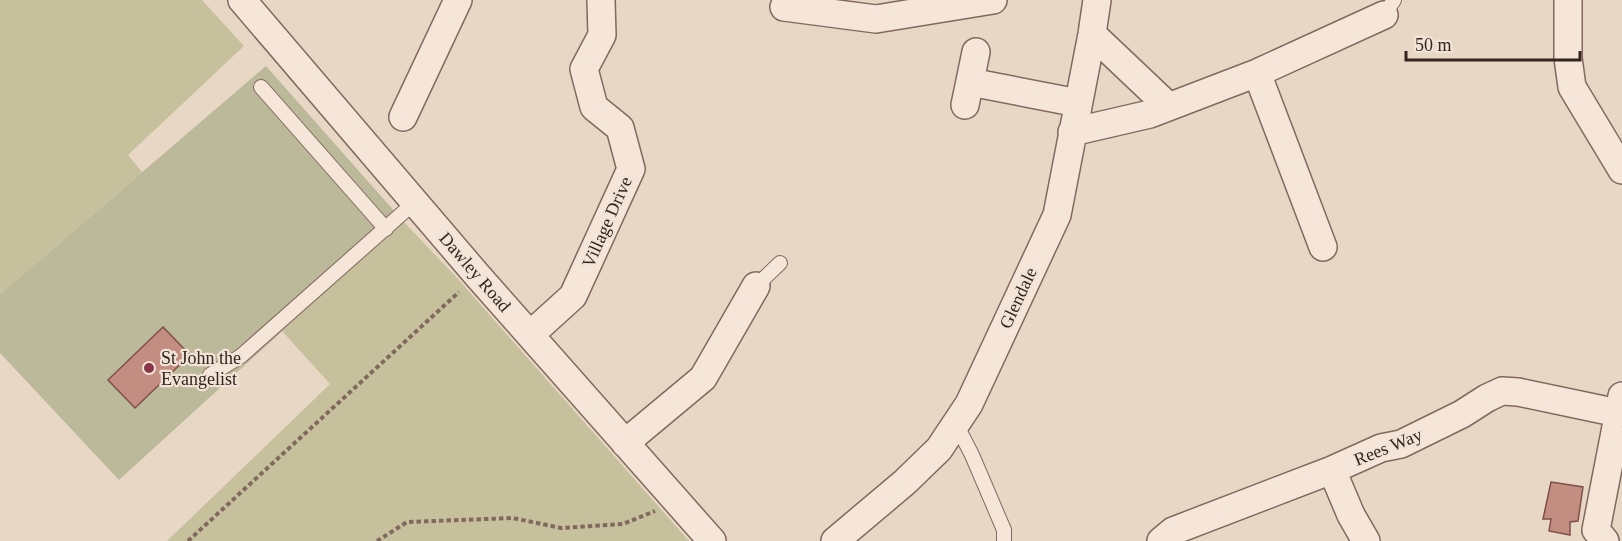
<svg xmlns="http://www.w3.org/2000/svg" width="1622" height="541" font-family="'Times New Roman',serif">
	<rect width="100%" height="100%" fill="#e9d7c6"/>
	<path fill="#c6c19c" d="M0,0H202L244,46L128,155L142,172L0,294Z
		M403,221L458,279L689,541H167L330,384L282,331Z"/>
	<path fill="#bcb89a" d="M266,66L403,221L119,480L0,353V294Z"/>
	<path fill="#c38d81" stroke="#7f5047" stroke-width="1.5" d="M163,327L190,355L135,408L108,380Z
		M1551,482L1583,487L1578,521L1570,522V535L1549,531L1551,519H1543Z"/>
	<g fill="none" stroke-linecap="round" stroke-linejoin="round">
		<g stroke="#82695e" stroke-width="16">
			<path id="service" d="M1384,15L1394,0
				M261,87L386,229
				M756,286L780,263
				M210,375L241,356L415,202
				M956,424L972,455L1004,530V541"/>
		</g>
		<g stroke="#82695e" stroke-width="30">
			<path id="minor" d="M242,0L477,275L712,541
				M1568,0V58L1572,87L1622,170
				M784,7L876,19L993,0
				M1092,34L1168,106
				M1257,73L1323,247
				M970,82L1078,103
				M965,105L976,52
				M403,117L458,0
				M1072,132L1150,114L1257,73L1384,15
				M531,334L573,296L631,169L620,128L594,107L584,69L602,35L601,0
				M625,443L703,378L756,286
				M1332,470L1351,515L1366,541
				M835,541L905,482L939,449L969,404L1057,215L1092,34L1097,0
				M1161,541L1173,531L1332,470L1381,448L1401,444L1462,414L1487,398L1502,391L1518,392L1618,413
				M1605,541L1596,530L1622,396"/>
		</g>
		<path stroke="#82695e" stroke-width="4" stroke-dasharray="4.5 3" stroke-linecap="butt" d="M188,541L459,292
			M377,541L407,522L513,518L561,528L623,524L655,511"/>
		<use href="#service" stroke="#f5e6d9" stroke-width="14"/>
		<use href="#minor" stroke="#f5e6d9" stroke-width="27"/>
	</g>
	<circle fill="#8a3549" stroke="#f1e3d5" stroke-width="2" cx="149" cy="368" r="6"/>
	<g text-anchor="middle" stroke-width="4.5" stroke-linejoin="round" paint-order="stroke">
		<g font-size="18" fill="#342520" stroke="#f1e3d5">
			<text transform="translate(607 222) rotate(-66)" y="6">Village Drive</text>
			<text transform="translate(475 272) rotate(49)" y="6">Dawley Road</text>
			<text transform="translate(1018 298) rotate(-65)" y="6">Glendale</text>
			<text transform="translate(1388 447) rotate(-22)" y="6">Rees Way</text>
		</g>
		<g font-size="18" fill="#342520" stroke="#f1e3d5" text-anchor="start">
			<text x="161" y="364">St John the<tspan x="161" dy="21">Evangelist</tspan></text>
		</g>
	</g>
	<path d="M1406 51v9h174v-9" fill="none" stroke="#342520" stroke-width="3"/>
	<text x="1415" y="51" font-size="18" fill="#342520" stroke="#f1e3d5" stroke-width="4.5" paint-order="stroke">50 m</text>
</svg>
